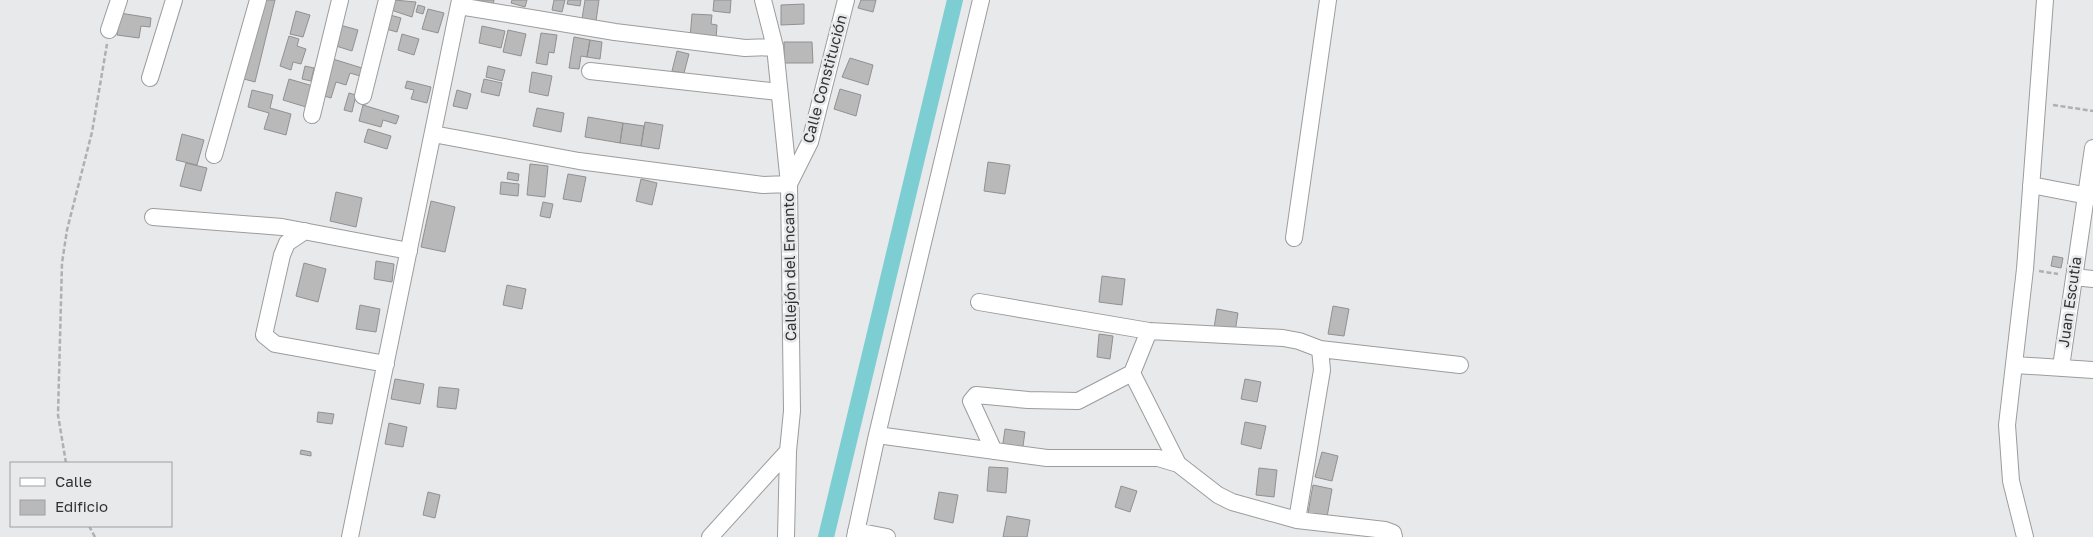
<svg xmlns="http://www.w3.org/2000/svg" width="2093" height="537" font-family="'Golos Text',sans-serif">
	<rect width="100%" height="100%" fill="#e8e9ea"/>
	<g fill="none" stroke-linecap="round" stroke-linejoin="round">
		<path stroke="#7dced2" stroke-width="16" d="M826,537L955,0"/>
	</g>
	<path fill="#b9b9ba" stroke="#919092" d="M263,0H275L255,82L244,79Z
		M394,0L416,2L412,17L391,10Z
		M476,0H494L492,10L475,5Z
		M512,0H527L525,7L511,3Z
		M554,0H565L562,12L552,10Z
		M568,0H581L580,6L567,4Z
		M585,0H599L596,21L582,19Z
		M714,0H731L730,13L713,11Z
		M861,0H876L873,12L858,8Z
		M804,4V24L781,25V5Z
		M418,5L425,7L423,14L416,12Z
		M428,9L444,13L438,33L422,29Z
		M296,11L310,15L303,37L290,34Z
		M120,13L151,18L150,27L141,26L139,38L117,35Z
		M692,14L712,15L711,24L717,25L716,40L690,38Z
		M390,15L401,18L397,32L386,29Z
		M340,25L358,30L352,51L333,45Z
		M482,26L505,31L501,48L479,43Z
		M508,30L526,34L521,56L503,52Z
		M541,33L557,35L554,53L549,52L547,65L536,63Z
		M402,34L419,39L414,55L398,50Z
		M289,36L299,39L297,46L306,49L301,64L293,62L291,70L280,66Z
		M574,37L590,40L587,57L581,56L579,69L569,68Z
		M590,40L602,42L600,59L587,57Z
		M784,42H812L813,63H784Z
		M677,51L689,54L684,73L672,71Z
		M850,58L873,65L868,85L842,77Z
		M333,59L362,68L360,76L350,73L346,85L336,82L331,98L321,95Z
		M305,66L314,68L311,81L302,79Z
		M488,66L505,70L502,81L486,77Z
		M532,72L552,76L548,96L529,92Z
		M289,79L313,86L306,107L283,100Z
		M484,79L502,83L499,96L481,92Z
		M407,81L431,87L427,103L411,99L414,90L405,88Z
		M840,89L861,95L856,116L834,109Z
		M252,90L273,95L270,108L291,114L286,135L264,129L269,113L248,107Z
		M457,90L471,94L467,109L453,106Z
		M349,93L356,95L352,112L344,110Z
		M363,105L399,116L396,124L383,120L381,127L359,121Z
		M537,108L564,113L561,132L533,126Z
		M588,117L623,123L620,143L585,137Z
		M645,122L663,125L659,149L641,146Z
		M623,123L644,126L641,146L620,143Z
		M368,129L391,136L387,149L364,142Z
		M182,134L204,140L197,165L176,160Z
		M988,162L1010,165L1005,194L984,191Z
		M186,163L207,168L201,191L180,186Z
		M530,164L548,166L545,197L527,195Z
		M508,172L519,174L518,181L507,179Z
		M568,174L586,177L581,202L563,199Z
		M641,179L657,183L652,205L636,201Z
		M501,182L519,184L518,196L500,194Z
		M336,192L362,198L356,227L330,221Z
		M431,201L455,207L445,252L421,247Z
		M543,202L553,204L550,218L540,216Z
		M2053,256L2063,258L2061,268L2051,266Z
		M376,261L394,264L392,282L374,279Z
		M304,263L326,269L318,302L296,296Z
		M1102,276L1125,279L1122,305L1099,302Z
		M507,285L526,289L522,309L503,305Z
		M360,305L380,309L376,332L356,329Z
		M1333,306L1349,309L1344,336L1328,334Z
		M1217,309L1238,313L1235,332L1214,328Z
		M1099,334L1113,336L1110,359L1097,357Z
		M395,379L424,384L420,404L391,399Z
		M1245,379L1261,382L1257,402L1241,399Z
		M439,387L459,389L456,409L437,407Z
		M318,412L334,414L332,424L317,422Z
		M1245,422L1266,426L1261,449L1241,444Z
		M389,423L407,427L403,447L385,444Z
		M1005,429L1025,432L1022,453L1002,450Z
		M301,450L311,452V456L300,454Z
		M1322,452L1338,456L1332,481L1315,477Z
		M989,467L1008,468L1006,493L987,491Z
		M1259,468L1277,470L1274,497L1256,495Z
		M1313,485L1332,489L1327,517L1308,513Z
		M1121,486L1137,491L1130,512L1115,507Z
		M428,492L440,495L435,518L423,515Z
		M939,492L958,495L953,523L934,519Z
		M1007,516L1030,520L1027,537H1003Z"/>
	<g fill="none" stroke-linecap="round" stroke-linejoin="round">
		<g stroke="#9b9c9d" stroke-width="18">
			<path id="minor" d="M763,0L775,47L789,184L792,411L788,451L786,537
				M459,6L615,32L745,48L775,47
				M109,30L119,0
				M590,71L779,92
				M150,78L174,0
				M363,96L387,0
				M312,115L340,0
				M433,134L579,161L763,185L789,184L810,142L846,0
				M214,155L258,0
				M2031,185L2093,197
				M153,217L282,227L409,251
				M305,231L287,243L282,255L264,335L275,344L386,364
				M1294,238L1328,0
				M2074,277L2093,279
				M1320,349L1460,365
				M2015,365L2093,370
				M2061,367L2093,148
				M1132,373L1178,464
				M877,435L1047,458H1158L1178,464L1218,495L1232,502L1297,520L1322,370L1320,349L1299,341L1283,338L1149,331L979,302
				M994,451L971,401L976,395L1028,400L1078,401L1132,373L1149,331
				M1297,520L1385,530L1393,533L1394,537
				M856,531L887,537
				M350,537L460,0
				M710,537L788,451
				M855,537L877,435L981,0
				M2025,537L2011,481L2007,425L2025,269L2045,0"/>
		</g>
		<path stroke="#afb0b1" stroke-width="2.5" stroke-dasharray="5 2.5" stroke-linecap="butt" d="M2053,105L2093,111
			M2039,271L2058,274
			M66,463L58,415L62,263L67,230L92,132L107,44
			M89,526L95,537"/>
		<use href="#minor" stroke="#fff" stroke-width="16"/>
	</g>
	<g text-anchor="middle" stroke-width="5" stroke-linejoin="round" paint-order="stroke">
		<g font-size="15" fill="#323233" stroke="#e8e9ea">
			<text transform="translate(825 79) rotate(-75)" y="5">Calle Constitución</text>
			<text transform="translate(790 267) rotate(-91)" y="5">Callejón del Encanto</text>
			<text transform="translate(2070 302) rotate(-82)" y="5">Juan Escutia</text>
		</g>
	</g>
	<rect x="10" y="462" width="162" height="65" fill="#e8e9ea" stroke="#9fa0a1"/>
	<rect x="20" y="478" width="25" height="8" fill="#ffffff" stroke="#9fa0a1"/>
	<text x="55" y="487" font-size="15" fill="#323233">Calle</text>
	<rect x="20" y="500" width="25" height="15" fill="#b9b9ba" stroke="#9fa0a1"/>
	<text x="55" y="512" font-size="15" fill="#323233">Edificio</text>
</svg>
